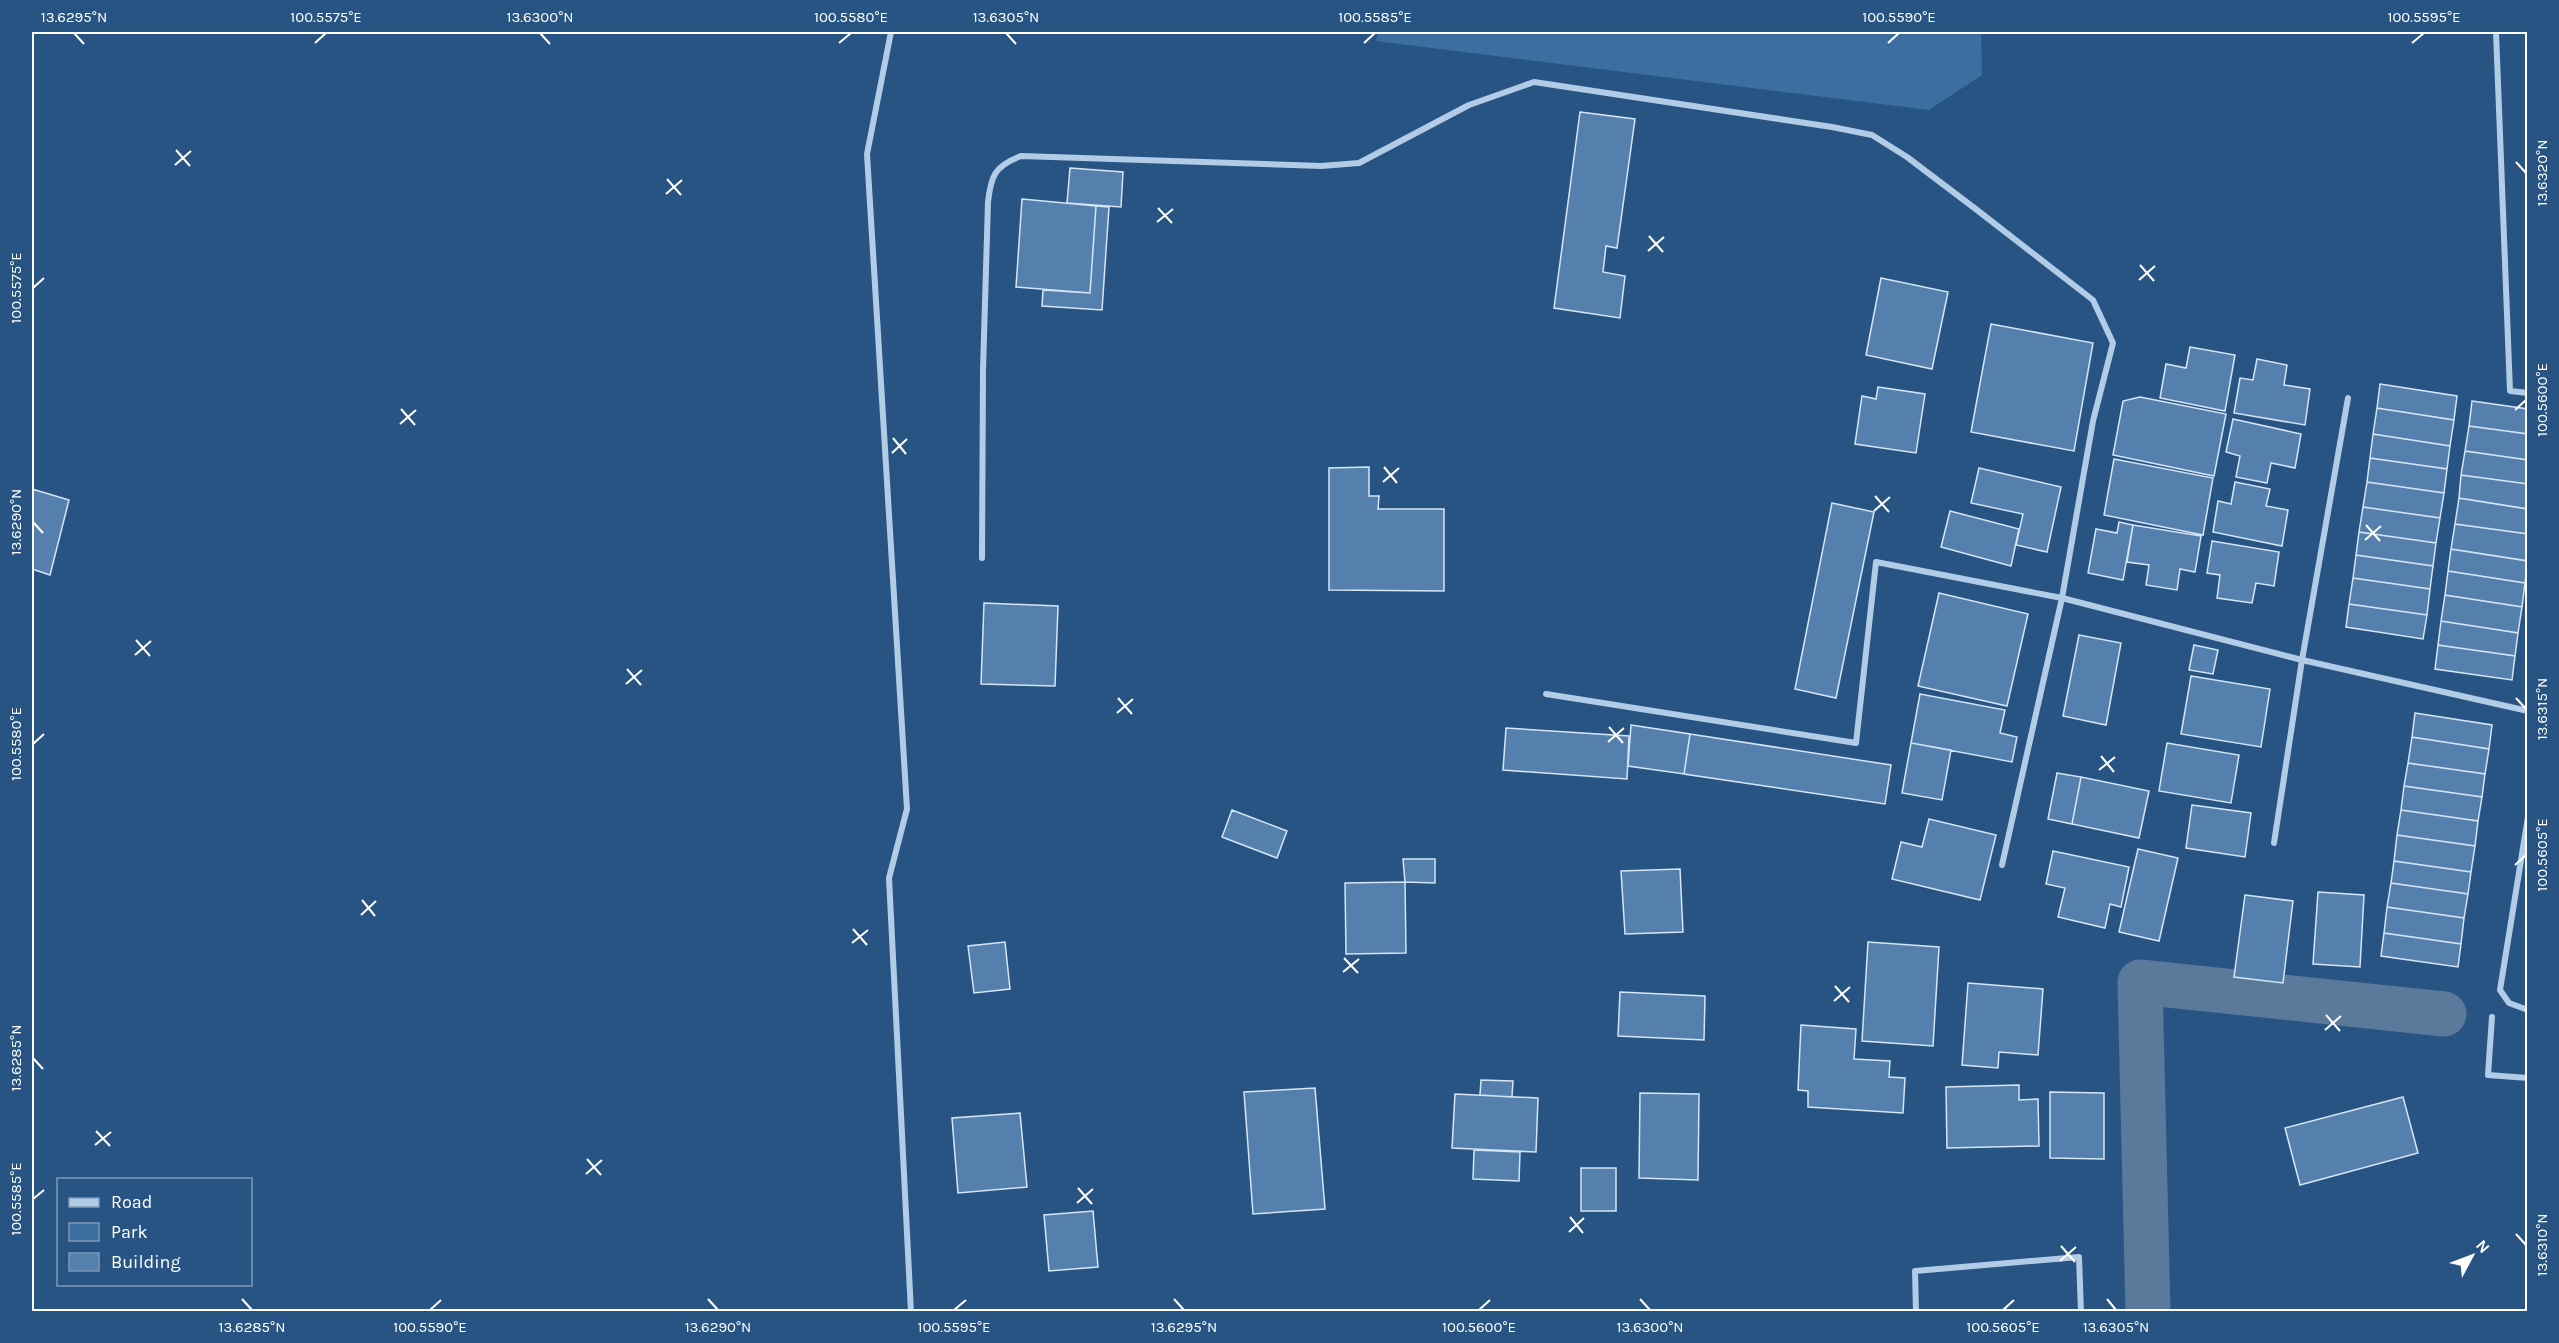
<svg xmlns="http://www.w3.org/2000/svg" width="2559" height="1343" font-family="Karla,sans-serif">
	<rect width="100%" height="100%" fill="#285484"/>
	<path fill="#3d6ea0" d="M1378,32H1981L1982,75L1929,110L1376,41Z"/>
	<g fill="none" stroke-linecap="round" stroke-linejoin="round">
		<path stroke="#5b799a" stroke-width="45" d="M2148,1312L2140,982L2444,1014"/>
	</g>
	<path fill="#5580ad" stroke="#d5e5f6" stroke-width="1.5" d="M1580,112L1635,119L1617,248L1606,246L1603,272L1625,276L1620,318L1554,308Z
		M1070,168L1123,172L1121,207L1067,203Z
		M1022,199L1096,206L1090,293L1016,287Z
		M1096,206L1109,207L1102,310L1042,306L1043,290L1090,293Z
		M1881,278L1948,292L1932,369L1866,355Z
		M1991,324L2093,343L2074,451L1971,432Z
		M2190,347L2235,355L2225,411L2160,398L2166,364L2186,368Z
		M2257,359L2287,365L2284,385L2310,389L2305,425L2234,413L2240,378L2253,380Z
		M2380,384L2457,396L2454,420L2377,408Z
		M1878,387L1925,394L1916,453L1855,444L1862,396L1876,399Z
		M2140,397L2226,414L2214,476L2113,455L2123,401Z
		M2472,401L2528,409V434L2469,426Z
		M2377,408L2454,420L2450,446L2373,434Z
		M2233,419L2301,434L2295,468L2271,463L2267,483L2236,477L2240,456L2226,452Z
		M2469,426L2528,434V460L2465,451Z
		M2373,434L2450,446L2447,469L2370,458Z
		M2465,451L2528,460V484L2461,475Z
		M2370,458L2447,469L2444,493L2367,482Z
		M2114,459L2213,478L2203,535L2104,515Z
		M1369,467V496H1379L1378,509H1444V591L1329,590V468Z
		M1979,468L2061,487L2047,552L2016,545L2023,514L1971,503Z
		M2461,475L2528,484V509L2459,498Z
		M2235,482L2270,489L2266,506L2288,510L2282,546L2213,532L2218,501L2231,504Z
		M2367,482L2444,493L2440,518L2363,507Z
		M32,489L69,500L50,575L32,569Z
		M2459,498L2528,509V534L2455,524Z
		M1832,503L1874,512L1836,698L1795,689Z
		M2363,507L2440,518L2436,543L2359,532Z
		M1950,511L2019,529L2011,566L1941,547Z
		M2119,522L2133,525L2123,580L2088,573L2096,529L2117,533Z
		M2455,524L2528,534V561L2451,549Z
		M2133,525L2201,536L2195,572L2180,569L2177,590L2146,585L2149,565L2127,562Z
		M2359,532L2436,543L2433,566L2356,555Z
		M2212,541L2279,552L2274,586L2256,583L2252,603L2217,598L2220,575L2207,573Z
		M2451,549L2528,561L2525,583L2448,571Z
		M2356,555L2433,566L2430,589L2353,578Z
		M2448,571L2525,583L2522,607L2445,595Z
		M2353,578L2430,589L2427,615L2349,604Z
		M1939,593L2028,614L2007,706L1918,686Z
		M2445,595L2522,607L2518,633L2441,621Z
		M984,603L1058,606L1055,686L981,684Z
		M2349,604L2427,615L2423,639L2346,627Z
		M2441,621L2518,633L2515,656L2438,645Z
		M2079,635L2121,643L2106,725L2063,716Z
		M2194,645L2218,650L2213,674L2189,670Z
		M2438,645L2515,656L2512,680L2435,669Z
		M2191,676L2270,689L2261,747L2181,734Z
		M1920,694L2005,710L2000,733L2017,737L2012,762L1911,743Z
		M2415,713L2492,725L2489,749L2412,737Z
		M1631,725L1690,734L1684,774L1628,766Z
		M1506,728L1629,736L1627,779L1503,770Z
		M1690,734L1891,765L1885,804L1684,774Z
		M2412,737L2489,749L2485,774L2408,763Z
		M1911,743L1951,750L1942,800L1902,793Z
		M2167,743L2239,755L2231,803L2159,791Z
		M2408,763L2485,774L2482,797L2404,786Z
		M2057,773L2081,777L2072,824L2048,819Z
		M2081,777L2149,791L2139,838L2072,824Z
		M2404,786L2482,797L2478,821L2401,810Z
		M2192,805L2251,813L2245,857L2186,848Z
		M1232,810L1287,831L1277,858L1222,837Z
		M2401,810L2478,821L2475,846L2397,835Z
		M1929,819L1996,835L1980,900L1892,879L1901,842L1922,847Z
		M2397,835L2475,846L2471,872L2394,861Z
		M2138,849L2178,858L2159,941L2119,932Z
		M2053,851L2129,867L2121,907L2110,904L2105,928L2058,917L2065,888L2046,884Z
		M1403,859H1435V883L1405,882Z
		M2394,861L2471,872L2468,894L2391,883Z
		M1680,869L1683,932L1625,934L1621,871Z
		M1405,882L1406,953L1346,954L1345,883Z
		M2391,883L2468,894L2464,918L2387,907Z
		M2318,892L2364,895L2360,967L2313,964Z
		M2245,895L2293,901L2283,983L2234,977Z
		M2387,907L2464,918L2461,944L2384,933Z
		M2384,933L2461,944L2458,967L2381,956Z
		M1005,942L1010,989L974,993L968,946Z
		M1868,942L1939,947L1933,1046L1862,1041Z
		M1968,983L2043,989L2038,1055L1999,1052L1998,1068L1962,1065Z
		M1620,992L1705,996L1704,1040L1618,1036Z
		M1801,1025L1856,1029L1854,1059L1890,1061L1889,1077L1905,1078L1903,1113L1808,1107V1091L1798,1090Z
		M1481,1080L1513,1081L1512,1097L1480,1095Z
		M2019,1085V1100L2038,1099L2039,1146L1947,1148L1946,1087Z
		M1315,1088L1325,1209L1253,1214L1244,1092Z
		M2050,1092L2104,1093V1159L2050,1158Z
		M1640,1093L1699,1094L1698,1180L1639,1178Z
		M1455,1094L1538,1098L1536,1152L1452,1148Z
		M2403,1097L2418,1153L2300,1185L2285,1128Z
		M1020,1113L1027,1187L958,1193L952,1118Z
		M1474,1150L1520,1152L1519,1181L1473,1179Z
		M1581,1168H1616V1211H1581Z
		M1093,1211L1098,1267L1049,1271L1044,1215Z"/>
	<g fill="none" stroke-linecap="round" stroke-linejoin="round">
		<path stroke="#b2cce7" stroke-width="6" d="M891,32L867,154L907,809L889,878L911,1312
			M2496,32L2510,391L2528,393
			M982,558L983,370L988,202C991,175 995,166 1021,156L1321,166L1359,163L1469,105L1534,82L1832,127L1872,135L1907,157L1977,210L2093,300L2113,343L2093,421L2062,598L2002,865
			M1546,694L1856,743L1876,562L2062,598L2302,660L2528,711
			M2528,817L2500,990L2509,1003L2528,1010
			M2274,843L2302,660L2348,398
			M2492,1017L2488,1075L2528,1078
			M1916,1312L1915,1271L2079,1257L2081,1312"/>
	</g>
	<path fill="none" stroke="#fff" stroke-width="2" d="M74,33L84,44M540,33L550,44M1006,33L1016,44M315,43L326,33M839,43L851,33M1364,43L1375,33M1888,43L1899,33M2412,43L2424,33M176,150L190,166M2516,162L2526,173M175,165L191,151M667,179L681,195M666,194L682,180M1158,208L1172,223M1157,222L1173,209M1649,236L1663,252M1648,251L1664,237M2140,265L2154,281M2139,280L2155,266M33,288L44,278M401,409L415,425M2515,410L2526,400M400,424L416,410M893,438L906,454M892,453L907,439M1384,467L1397,483M1383,482L1399,468M1875,496L1889,512M1874,511L1890,497M33,522L43,533M2366,525L2380,541M2365,540L2381,526M136,640L150,656M135,655L151,641M627,669L641,685M626,684L642,670M1118,698L1132,714M2516,698L2526,709M1117,713L1133,699M1609,727L1623,743M1608,742L1624,728M33,744L44,734M2101,756L2114,772M2099,770L2115,757M2515,865L2526,855M362,900L375,916M361,915L376,901M853,929L867,945M852,943L868,930M1344,958L1358,973M1343,972L1359,959M1835,986L1849,1002M1834,1001L1850,987M2326,1015L2340,1031M2325,1030L2341,1016M33,1058L43,1069M96,1131L110,1146M95,1145L111,1132M587,1159L601,1175M586,1174L602,1160M1078,1188L1092,1204M33,1199L44,1190M1077,1203L1093,1189M1570,1217L1583,1233M1569,1232L1584,1218M2516,1234L2526,1245M2061,1246L2075,1262M2060,1261L2076,1247M242,1299L252,1310M708,1299L718,1310M1174,1299L1184,1310M1640,1299L1650,1310M2107,1299L2116,1310M430,1310L441,1300M954,1310L966,1300M1479,1310L1490,1300M2003,1310L2014,1300"/>
	<rect width="2559" height="1343" fill="none" stroke="#285484" stroke-width="66"/>
	<rect x="57" y="1178" width="195" height="108" fill="#285484" stroke="#7e98b5" stroke-width="1.5"/>
	<rect x="69" y="1198" width="30" height="9" fill="#b2cce7" stroke="#7e98b5" stroke-width="1.5"/>
	<text x="111" y="1208" font-size="18" fill="#ffffff">Road</text>
	<rect x="69" y="1223" width="30" height="18" fill="#3d6ea0" stroke="#7e98b5" stroke-width="1.5"/>
	<text x="111" y="1238" font-size="18" fill="#ffffff">Park</text>
	<rect x="69" y="1253" width="30" height="18" fill="#5580ad" stroke="#7e98b5" stroke-width="1.5"/>
	<text x="111" y="1268" font-size="18" fill="#ffffff">Building</text>
	<g transform="translate(2472 1256) rotate(49)" stroke="#285484" stroke-width="4.5" paint-order="stroke">
	<path d="M0-4.5L10 22L0 15L-10 22Z" fill="#ffffff"/>
	<text y="-9" font-size="16" font-weight="bold" text-anchor="middle" fill="#ffffff">N</text>
	</g>
	<rect x="33" y="33" width="2493" height="1277" fill="none" stroke="#fff" stroke-width="2"/>
	<g font-size="15" text-anchor="middle" fill="#fff">
		<text x="74" y="22">13.6295°N</text>
		<text x="326" y="22">100.5575°E</text>
		<text x="540" y="22">13.6300°N</text>
		<text x="851" y="22">100.5580°E</text>
		<text x="1006" y="22">13.6305°N</text>
		<text x="1375" y="22">100.5585°E</text>
		<text x="1899" y="22">100.5590°E</text>
		<text x="2424" y="22">100.5595°E</text>
		<text transform="translate(2542 173) rotate(-90)" y="5">13.6320°N</text>
		<text transform="translate(16 288) rotate(-90)" y="5">100.5575°E</text>
		<text transform="translate(2542 400) rotate(-90)" y="5">100.5600°E</text>
		<text transform="translate(16 522) rotate(-90)" y="5">13.6290°N</text>
		<text transform="translate(2542 709) rotate(-90)" y="5">13.6315°N</text>
		<text transform="translate(16 744) rotate(-90)" y="5">100.5580°E</text>
		<text transform="translate(2542 855) rotate(-90)" y="5">100.5605°E</text>
		<text transform="translate(16 1058) rotate(-90)" y="5">13.6285°N</text>
		<text transform="translate(16 1199) rotate(-90)" y="5">100.5585°E</text>
		<text transform="translate(2542 1245) rotate(-90)" y="5">13.6310°N</text>
		<text x="252" y="1332">13.6285°N</text>
		<text x="430" y="1332">100.5590°E</text>
		<text x="718" y="1332">13.6290°N</text>
		<text x="954" y="1332">100.5595°E</text>
		<text x="1184" y="1332">13.6295°N</text>
		<text x="1479" y="1332">100.5600°E</text>
		<text x="1650" y="1332">13.6300°N</text>
		<text x="2003" y="1332">100.5605°E</text>
		<text x="2116" y="1332">13.6305°N</text>
	</g>
</svg>
